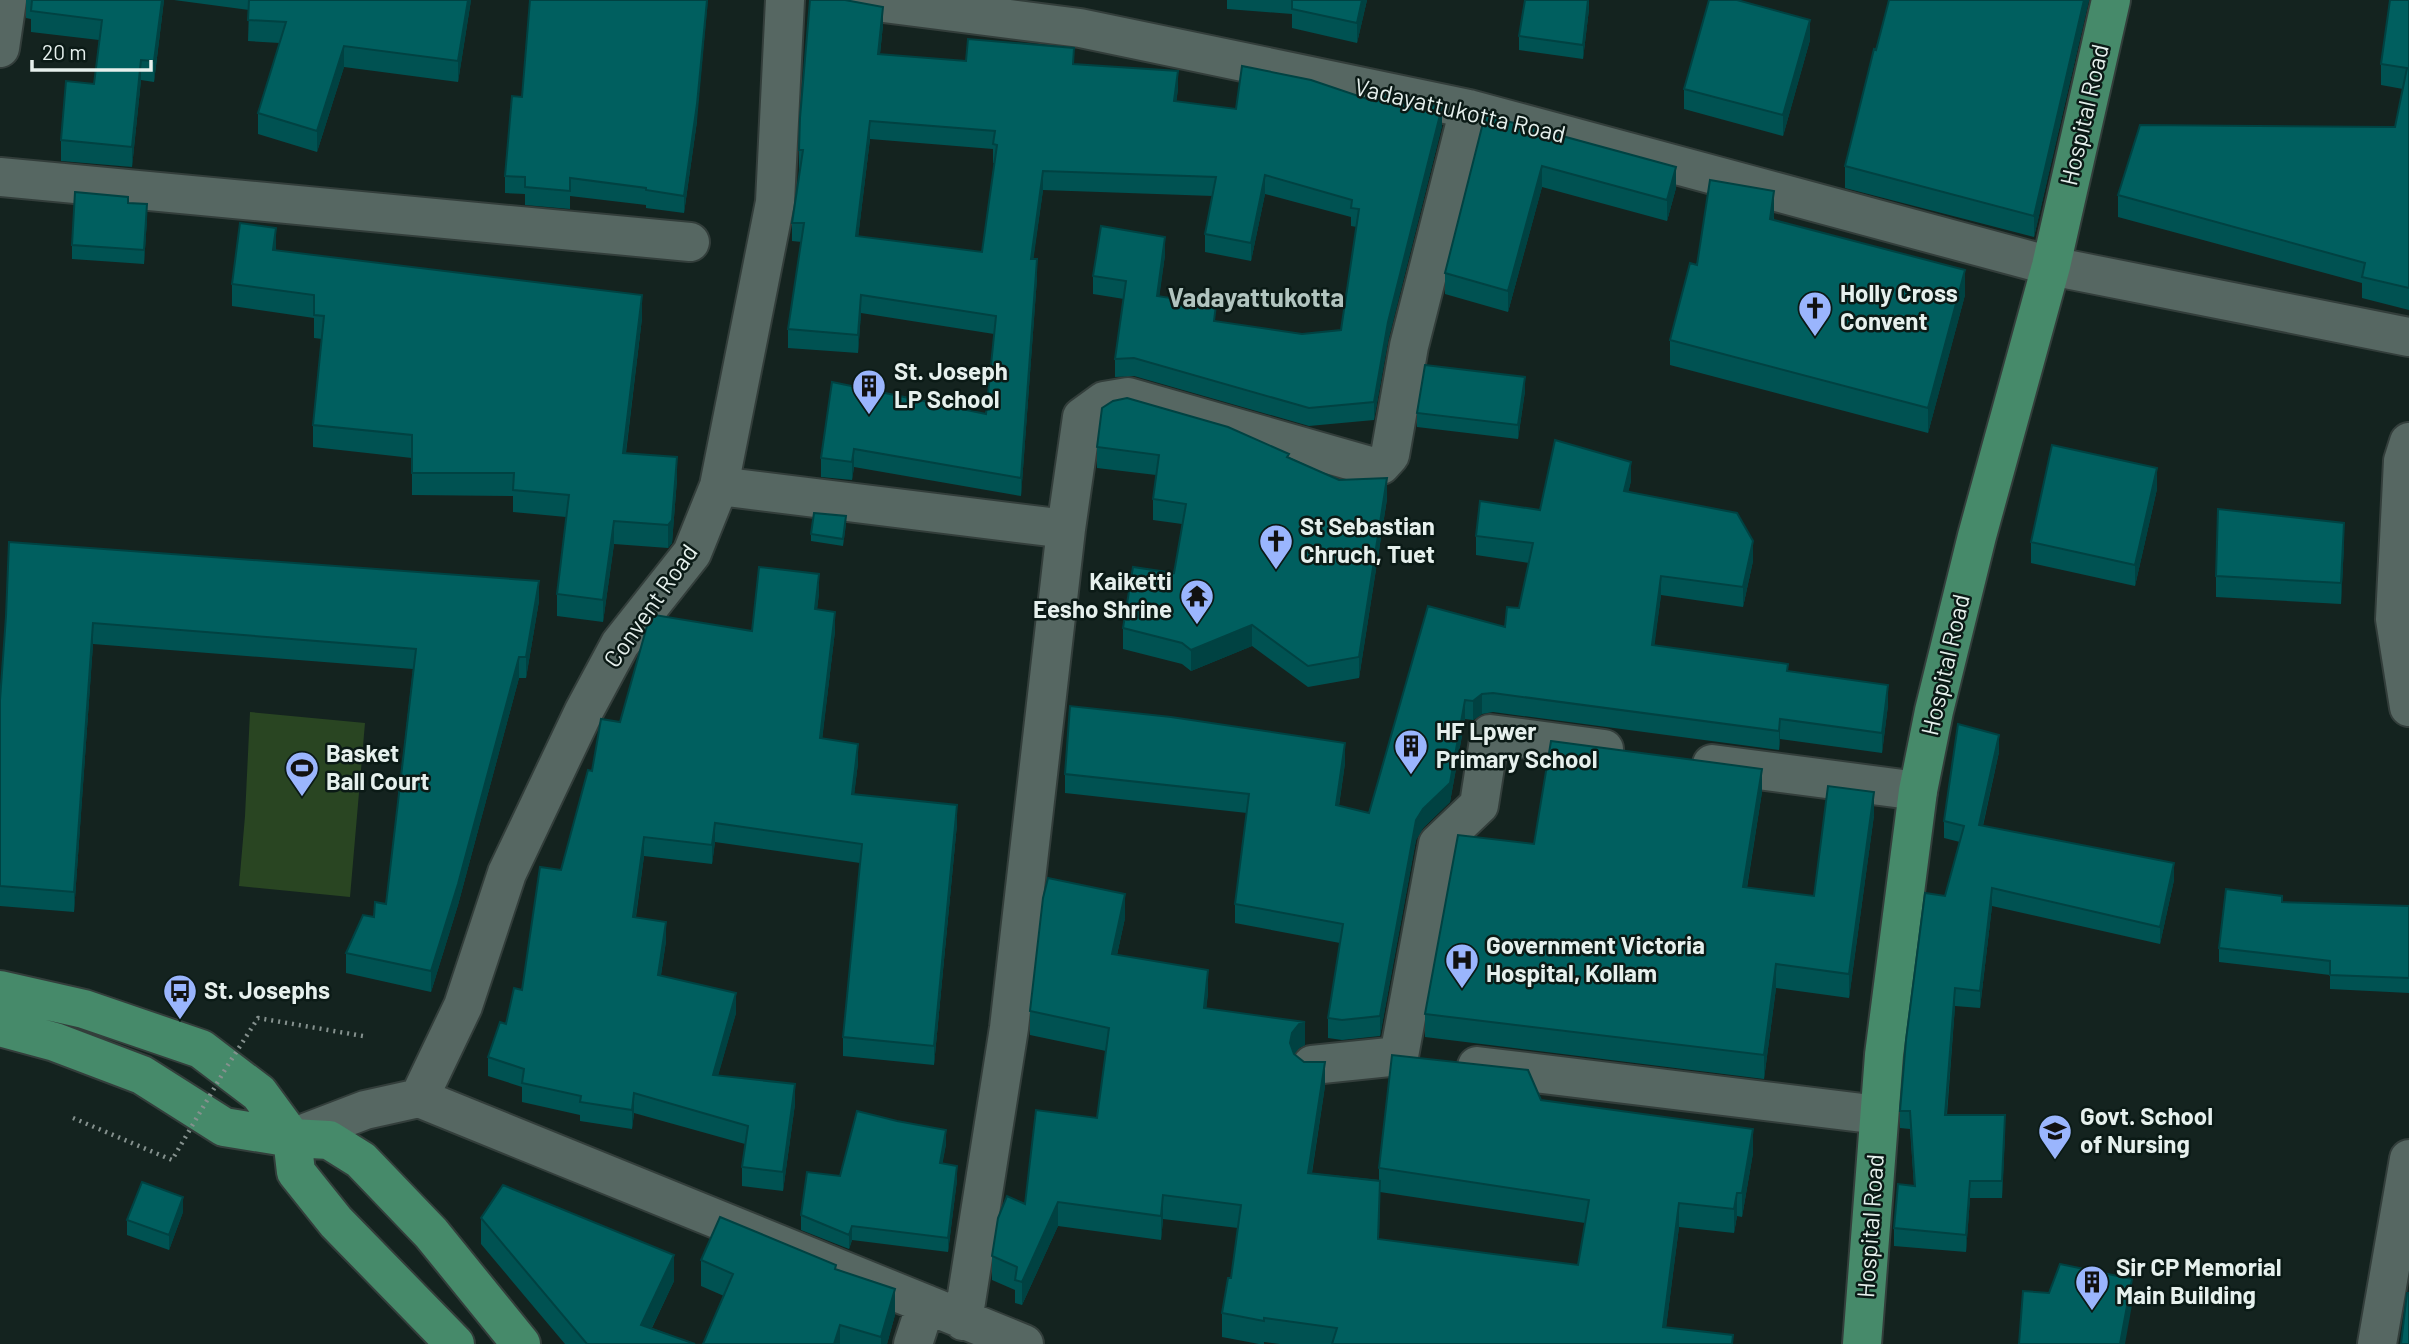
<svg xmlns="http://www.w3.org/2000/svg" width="2409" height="1344" font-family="Barlow,sans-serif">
	<rect width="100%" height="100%" fill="#14231f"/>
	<path fill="#294522" d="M250,712L365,723L350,897L239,886L245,816Z"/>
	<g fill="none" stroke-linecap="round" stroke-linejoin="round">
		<g stroke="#333e3b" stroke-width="42">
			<path id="minor" d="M860,0L1080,28L1469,109L2051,266L2409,337
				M0,48L7,0
				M0,177L690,242
				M2409,442L2403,461L2395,619L2409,707
				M719,486L1066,529
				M1712,764L1918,791
				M1312,1065L1399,1056L1438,844L1479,805L1490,734L1604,749
				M1477,1066L1879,1115
				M419,1098L463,1006L507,873L584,711L620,644L692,553L719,486L775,202L785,0
				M292,1138L365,1110L419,1098L1024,1344
				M963,1321L1009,1028L1066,529L1082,417L1104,401L1128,397L1370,466L1381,465L1390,455L1409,346L1469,109
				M913,1344L926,1304
				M2377,1344L2409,1159"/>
		</g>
		<g stroke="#333e3b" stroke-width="42">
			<path id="major" d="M0,990L84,1009L201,1049L259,1093L292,1138L329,1140L361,1160L431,1233L521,1344
				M0,1027L55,1042L142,1075L224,1127L292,1138L296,1172L336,1222L455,1344
				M1862,1344L1884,1055L1918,791L1934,711L1977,536L2051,266L2111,0"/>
		</g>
		<use href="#minor" stroke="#566762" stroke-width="38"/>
		<use href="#major" stroke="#468a6a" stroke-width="38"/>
		<path stroke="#85918e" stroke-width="4.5" stroke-dasharray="2 5" stroke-linecap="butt" d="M73,1118L172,1160L226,1068L258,1018L363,1036"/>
	</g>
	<path fill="#005252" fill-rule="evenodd" d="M26,0H164L154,82L141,80L132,167L61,161V140L94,84L99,40L31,32V19L26,18Z
		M174,0H471L458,82L344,67L317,152L258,134V113L280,43L248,41L249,10Z
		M1227,0H1367L1357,43L1292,28V14L1227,9Z
		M1589,0V9L1583,59L1519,50V36Z
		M2089,0L2034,237L1845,188V166L1876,50Z
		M2409,0V310L2362,298V283L2118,217V195L2395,127L2403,89L2381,85V64Z
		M883,25L880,54L966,61L1074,64L1178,89L1176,102L1236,109L1442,126L1388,341L1374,420L1309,426L1134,376L1115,377V359L1124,299L1093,294V276L1165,255L1159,296L1216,321L1302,334L1341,330L1357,227L1351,226V217L1265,194L1251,261L1205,252V234L1213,196L1043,190L1033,259L1037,278L1021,496L854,467L852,480L821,477V458L832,382L986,414L994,334L861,313L858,353L788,348V329L802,242L792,241V223L800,169H799V150ZM870,139L993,149V163H994L982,252L858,237Z
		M1810,40L1783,136L1684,109V89Z
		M522,97L697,121L684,213L646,208V205L570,196V209L525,205V194L505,193V176Z
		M1485,115L1676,188L1667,221L1542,187L1508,312L1445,294V273Z
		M128,203L147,218L144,264L72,259V245Z
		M1774,216V220L1965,295L1928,433L1670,365V340L1697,265Z
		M276,250L642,318L626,453L677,479L672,543L668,548L614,544L603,622L557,616V594L566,517L513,512V496L412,495V458L313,447V425L322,339L314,338V318L232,306V284Z
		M1525,391L1518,439L1417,427V413Z
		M1097,447L1289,457L1339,480L1387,499L1359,678L1308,687L1252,646L1191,671L1182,664L1123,649V628L1174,573L1182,524L1153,520V499L1156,475L1097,468Z
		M1631,481L1628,492L1753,561L1743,607L1661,595L1654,645L1788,671L1888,705L1882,753L1780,739L1779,750L1493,712L1482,714L1473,720L1465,719L1450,802L1423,828L1416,840L1380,1036L1342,1040L1328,1038V1018L1340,943L1235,923V904L1247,813L1065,793V774L1345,763L1339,806L1369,813L1519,608L1529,563L1476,555V536L1540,510Z
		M2157,489L2135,586L2031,563V542Z
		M846,524L843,546L811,541V534Z
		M2344,544L2341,604L2216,597V576Z
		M819,593L817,609L835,631L822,739L858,763L854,794L957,824L934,1065L843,1056V1037L860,863L715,842L712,864L644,856L636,917L666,941L661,975L736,1013L718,1075L795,1104L783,1191L742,1186V1167L745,1144L634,1113L632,1129L580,1121V1115L522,1102V1087L488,1076V1057L506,1024L522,990L592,771L620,722L752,631Z
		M539,601L526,678H519L458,905L431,992L346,973V953L374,917L386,904L413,669L93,644L74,912L0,906V700L6,616Z
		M1999,752L1983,826L2174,880L2160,944L1992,906L1980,1008L1955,1006L1947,1115L2005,1132L2002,1198H1970L1966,1252L1894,1246V1228L1914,1186L1910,1129L1900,1128V1111L1960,842L1944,838V821Z
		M1762,792L1747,888L1814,896L1874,815L1849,998L1776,988L1764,1079L1425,1037V1014L1534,844Z
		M2282,902L2409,906V993L2330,989V975L2219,962V948Z
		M1125,918L1117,955L1208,993L1206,1008L1305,1045L1299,1048L1294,1054L1325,1086L1312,1173L1379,1180V1168L1541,1100L1753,1153L1742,1217L1737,1216L1734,1233L1679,1227L1666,1327L1733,1344H1280L1264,1342V1344H1259L1222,1337V1313L1231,1278L1238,1228L1163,1219L1161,1240L1058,1226L1022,1305L1015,1303V1290L992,1280V1256L1025,1204L1097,1118L1106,1051L1030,1035V1011ZM1380,1192L1585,1223L1578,1265L1379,1239Z
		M946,1144L942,1164L957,1180L948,1252L852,1240L849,1249L801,1230V1215L840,1176Z
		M183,1212L169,1250L127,1235V1220Z
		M481,1218L674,1281L652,1328L695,1344H565L481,1244Z
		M701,1260L836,1269L895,1315L887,1344H703L724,1296L701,1286Z"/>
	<path fill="#004242" d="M162,0H164L154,82V61Z
		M468,0H471L458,82V61Z
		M707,0H708L697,121L684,213V196Z
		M1362,0H1367L1357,43V23Z
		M1588,0L1589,9L1583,59V45Z
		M2084,0H2089L2034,237V216Z
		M883,7V25L878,72V54Z
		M1810,20V40L1783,136V115Z
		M344,46V67L317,152V131Z
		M141,60V80L132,167V147Z
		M1178,71V89L1174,120V101Z
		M1442,107V126L1388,341L1374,420V402L1388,322Z
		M870,121V139L856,255V236Z
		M1542,166V187L1508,312V291Z
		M1676,167V188L1667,221V200Z
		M1043,171V190L1031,277V259Z
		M1265,175V194L1251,261V243Z
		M1774,191V216L1770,243V219Z
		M147,204V218L144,264V250Z
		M276,228V250H273Z
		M1165,237V255L1157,314V296Z
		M1037,259V278L1021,496V478Z
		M1965,270V295L1928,433V408Z
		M642,295V318L623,475V453Z
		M861,295V313L858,353V335Z
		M1525,377V391L1518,439V425Z
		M854,449V467L852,480V462Z
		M677,457V479L672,543L668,548V525Z
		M1631,462V481L1624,510V491Z
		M2157,468V489L2135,586V565Z
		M1387,478V499L1359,678V657Z
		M614,521V544L603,622V600Z
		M2344,523V544L2341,604V583Z
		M1753,541V561L1743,607V587Z
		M819,574V593L815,628V609Z
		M1661,576V595L1652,665V645Z
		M539,581V601L526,678V657Z
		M835,612V631L820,758V738Z
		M93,623V644L74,912V892Z
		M1252,625V646L1191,671V650Z
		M519,657V678L458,905L431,992V971Z
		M1888,685V705L1882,753V733Z
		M1482,694V714L1473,720V701Z
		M1465,700V719L1450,802L1423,828L1416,840L1380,1036V1016L1416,820Z
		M1780,719V739L1779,750V731Z
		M1999,735V752L1979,842V825Z
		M1345,743V763L1336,825V805Z
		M858,744V763L852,814V794Z
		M1762,769V792L1743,911V887Z
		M1874,792V815L1849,998V974Z
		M957,805V824L934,1065V1046Z
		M715,823V842L712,864V845Z
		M644,837V856L633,936V917Z
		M2174,863V880L2160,944V927Z
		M1992,888V906L1980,1008V991Z
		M1125,894V918L1112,977V954Z
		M666,922V941L658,994V975Z
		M1776,964V988L1764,1079V1055Z
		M1208,970V993L1204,1032V1008Z
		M1955,988V1006L1945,1132V1115Z
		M736,993V1013L713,1094V1075Z
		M1305,1022V1045L1299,1048L1292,1057L1290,1043L1292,1033L1299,1024Z
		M1325,1062V1086L1308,1197V1173Z
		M795,1084V1104L783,1191V1172Z
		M634,1093V1113L632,1129V1110Z
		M2005,1115V1132L2002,1198V1181Z
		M1753,1129V1153L1742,1217V1193Z
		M946,1130V1144L940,1178V1163Z
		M957,1166V1180L948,1252V1238Z
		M1970,1181V1198L1966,1252V1235Z
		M1737,1193V1216L1734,1233V1209Z
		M1163,1195V1219L1161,1240V1216Z
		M183,1197V1212L169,1250V1235Z
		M1058,1202V1226L1022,1305V1282Z
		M1679,1203V1227L1664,1344L1663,1327Z
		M852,1226V1240L849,1249V1235Z
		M674,1255V1281L644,1344L641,1325Z
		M2132,1279V1305L2125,1344H2120Z
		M895,1289V1315L887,1344H881V1337Z
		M840,1325V1344H834Z"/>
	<path fill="#005f5f" stroke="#004242" stroke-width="2" fill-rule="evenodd" d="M32,0H162L154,61L141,60L132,147L61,140L66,81L94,84L102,20L31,11Z
		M249,0H468L458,61L344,46L317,131L258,113L286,22L248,20Z
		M530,0H707L697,104L684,196L646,190V188L570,178V191L525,187V177L505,176L512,96L522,97Z
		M810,0H845L883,7L878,54L966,61L968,39L1074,48L1073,64L1178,71L1174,101L1236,109L1242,66L1311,80L1373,101L1375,93L1442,107L1388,322L1374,402L1309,408L1134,358L1115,359L1126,281L1093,276L1101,226L1165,237L1157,296L1216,305L1214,321L1302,334L1341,330L1359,209L1351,208L1352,200L1265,175L1251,243L1205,234L1216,177L1043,171L1031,259H1037L1021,478L854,449L852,462L821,458L832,382L986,414L996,316L861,295L858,335L788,329L804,223H792L803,150H799L800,118ZM870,121L995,131L993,144L997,145L982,252L856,236Z
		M1292,0H1362L1357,23L1292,9Z
		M1525,0H1588L1583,45L1519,36Z
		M1709,0H1737L1810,20L1783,115L1684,89Z
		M1889,0H2084L2034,216L1845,166L1874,49L1876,50Z
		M2390,0H2409V288L2362,277L2365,263L2118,195L2140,125L2395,127L2407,68L2381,64Z
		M1485,115L1676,167L1667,200L1542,166L1508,291L1445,273Z
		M1710,180L1774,191L1770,219L1965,270L1928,408L1670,340L1690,263L1697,265Z
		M75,192L128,197V203L147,204L144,250L72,245Z
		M240,223L276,228L273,250L642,295L623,453L677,457L672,520L668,525L614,521L603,600L557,594L569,495L513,490L514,473H412V435L313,425L324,316L314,315V295L232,284Z
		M1425,365L1525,377L1518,425L1417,413Z
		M1127,398L1228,427L1289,454L1287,457L1339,480L1387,478L1359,657L1308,666L1252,625L1191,650L1182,643L1123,628L1133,567L1174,573L1186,504L1153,499L1159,455L1097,447L1102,408L1113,401Z
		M1555,440L1631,462L1624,491L1737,513L1753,541L1743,587L1661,576L1652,645L1788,664L1787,671L1888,685L1882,733L1780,719L1779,731L1493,693L1482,694L1473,701L1465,700L1450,783L1423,809L1416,820L1380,1016L1342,1020L1328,1018L1343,924L1235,904L1249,794L1065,774L1070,706L1171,717L1345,743L1336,805L1369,813L1428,606L1505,627L1507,607L1519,608L1533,543L1476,536L1480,501L1540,510Z
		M2052,445L2157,468L2135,565L2031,542Z
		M2218,509L2344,523L2341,583L2216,576Z
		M814,513L846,516L843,539L811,534Z
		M9,542L539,581L526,657H519L458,884L431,971L346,953L363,915L374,917L375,902L386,904L416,649L93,623L74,892L0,886V700L6,616Z
		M759,567L819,574L815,609L835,612L820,738L858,744L852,794L957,805L934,1046L843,1037L862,844L715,823L712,845L644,837L633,917L666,922L658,975L736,993L713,1075L795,1084L783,1172L742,1167L748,1126L634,1093L632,1110L580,1102L581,1096L522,1083L524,1069L488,1057L500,1022L506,1024L514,988L522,990L540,867L561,870L588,770L592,771L601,719L620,722L647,626L655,615L752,631Z
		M1958,724L1999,735L1979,825L2174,863L2160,927L1992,888L1980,991L1955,988L1945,1115H2005L2002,1181H1970L1966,1235L1894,1228L1898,1184L1915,1186L1910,1111H1900L1906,1040L1925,893L1945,896L1964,826L1944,821Z
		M1551,741L1762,769L1743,887L1814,896L1828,786L1874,792L1849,974L1776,964L1764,1055L1425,1014L1458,835L1534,844Z
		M1048,878L1125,894L1112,954L1208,970L1204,1008L1305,1022L1299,1024L1292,1033L1290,1043L1294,1054L1304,1062H1325L1308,1173L1380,1181L1378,1239L1578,1265L1589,1200L1379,1168L1392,1055L1528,1070L1541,1100L1753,1129L1742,1193H1737L1734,1209L1679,1203L1663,1327L1733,1335L1732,1344H1332L1337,1328L1264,1318V1321L1222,1313L1228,1278H1231L1241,1205L1163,1195L1161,1216L1058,1202L1022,1282L1015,1280L1017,1267L992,1256L998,1218L1007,1196L1025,1204L1036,1110L1097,1118L1109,1028L1030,1011L1043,898Z
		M2226,889L2282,896V902L2409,906V978L2330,975V961L2219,948Z
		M857,1111L897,1121L946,1130L940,1163L957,1166L948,1238L852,1226L849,1235L801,1215L807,1172L840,1176Z
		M142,1182L183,1197L169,1235L127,1220Z
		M503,1185L674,1255L641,1325L695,1344H587L481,1218Z
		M720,1217L836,1265L835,1269L895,1289L881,1337L840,1325L834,1344H703L733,1274L701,1260Z
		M2060,1264L2132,1279L2120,1344H2019L2023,1291L2049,1293Z
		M2407,1293H2409V1344H2401Z"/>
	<defs>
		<g id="church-pin" transform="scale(1.75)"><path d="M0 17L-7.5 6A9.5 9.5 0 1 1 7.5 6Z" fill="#9ab5fd" stroke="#0b1a16"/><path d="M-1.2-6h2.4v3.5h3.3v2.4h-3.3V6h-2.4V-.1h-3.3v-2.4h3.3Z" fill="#111"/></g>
		<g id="building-pin" transform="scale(1.75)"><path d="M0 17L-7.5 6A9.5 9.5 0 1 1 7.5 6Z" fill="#9ab5fd" stroke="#0b1a16"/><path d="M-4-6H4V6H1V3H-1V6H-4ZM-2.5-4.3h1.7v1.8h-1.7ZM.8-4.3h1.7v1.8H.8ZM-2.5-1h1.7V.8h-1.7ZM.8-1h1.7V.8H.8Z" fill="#111"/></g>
		<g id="temple-pin" transform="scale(1.75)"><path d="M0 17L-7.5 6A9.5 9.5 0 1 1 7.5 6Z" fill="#9ab5fd" stroke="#0b1a16"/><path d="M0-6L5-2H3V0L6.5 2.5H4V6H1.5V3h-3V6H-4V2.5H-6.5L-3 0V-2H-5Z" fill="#111"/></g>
		<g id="stadium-pin" transform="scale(1.75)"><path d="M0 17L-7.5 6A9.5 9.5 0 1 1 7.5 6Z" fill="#9ab5fd" stroke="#0b1a16"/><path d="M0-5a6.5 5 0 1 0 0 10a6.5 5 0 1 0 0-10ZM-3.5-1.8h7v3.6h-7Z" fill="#111"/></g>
		<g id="hospital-pin" transform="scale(1.75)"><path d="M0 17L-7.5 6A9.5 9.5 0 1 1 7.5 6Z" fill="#9ab5fd" stroke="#0b1a16"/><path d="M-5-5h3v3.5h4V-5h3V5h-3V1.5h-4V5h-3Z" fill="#111"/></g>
		<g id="bus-pin" transform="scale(1.75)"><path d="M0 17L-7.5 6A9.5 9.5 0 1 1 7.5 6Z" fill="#9ab5fd" stroke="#0b1a16"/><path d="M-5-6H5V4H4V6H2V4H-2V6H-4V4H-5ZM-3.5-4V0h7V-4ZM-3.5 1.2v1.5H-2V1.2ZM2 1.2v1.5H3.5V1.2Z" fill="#111"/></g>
		<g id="university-pin" transform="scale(1.75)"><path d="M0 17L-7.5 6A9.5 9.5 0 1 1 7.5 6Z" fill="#9ab5fd" stroke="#0b1a16"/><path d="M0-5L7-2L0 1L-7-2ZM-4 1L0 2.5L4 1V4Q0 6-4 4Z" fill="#111"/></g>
	</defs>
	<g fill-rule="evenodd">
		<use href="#church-pin" x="1815" y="308"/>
		<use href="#building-pin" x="869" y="386"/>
		<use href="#church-pin" x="1276" y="541"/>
		<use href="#temple-pin" x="1197" y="596"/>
		<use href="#building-pin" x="1411" y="746"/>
		<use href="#stadium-pin" x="302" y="768"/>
		<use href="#hospital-pin" x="1462" y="960"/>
		<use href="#bus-pin" x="180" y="991"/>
		<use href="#university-pin" x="2055" y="1131"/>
		<use href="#building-pin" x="2092" y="1282"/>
	</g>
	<g text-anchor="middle" stroke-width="5" stroke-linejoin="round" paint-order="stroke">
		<g font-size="24" fill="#e6f0ed" stroke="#0b1a16">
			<text transform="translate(1460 111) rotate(13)" y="8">Vadayattukotta Road</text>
			<text transform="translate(2085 115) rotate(-77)" y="8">Hospital Road</text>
			<text transform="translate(651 606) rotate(-55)" y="8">Convent Road</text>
			<text transform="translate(1946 665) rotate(-77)" y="8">Hospital Road</text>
			<text transform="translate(1871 1226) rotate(-86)" y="8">Hospital Road</text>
		</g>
		<g font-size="24" font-weight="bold" fill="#e6f0ed" stroke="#0b1a16" text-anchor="start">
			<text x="1840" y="302">Holly Cross<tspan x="1840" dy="28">Convent</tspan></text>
			<text x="894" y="380">St. Joseph<tspan x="894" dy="28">LP School</tspan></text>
			<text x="1300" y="535">St Sebastian<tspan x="1300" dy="28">Chruch, Tuet</tspan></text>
			<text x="1172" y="590" text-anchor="end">Kaiketti<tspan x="1172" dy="28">Eesho Shrine</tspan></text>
			<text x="1436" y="740">HF Lpwer<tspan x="1436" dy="28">Primary School</tspan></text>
			<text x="326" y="762">Basket<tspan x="326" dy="28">Ball Court</tspan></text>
			<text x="1486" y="954">Government Victoria<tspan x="1486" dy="28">Hospital, Kollam</tspan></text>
			<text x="204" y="999">St. Josephs</text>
			<text x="2080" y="1125">Govt. School<tspan x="2080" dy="28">of Nursing</tspan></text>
			<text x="2116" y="1276">Sir CP Memorial<tspan x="2116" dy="28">Main Building</tspan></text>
		</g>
		<g font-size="26" font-weight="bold" fill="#b1c4bf" stroke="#0b1a16">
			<text x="1256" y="307">Vadayattukotta</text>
		</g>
	</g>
	<path d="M32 60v10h119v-10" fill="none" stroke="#e6f0ed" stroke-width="3.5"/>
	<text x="42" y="60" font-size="21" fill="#e6f0ed" stroke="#0b1a16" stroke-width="5" paint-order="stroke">20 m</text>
</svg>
